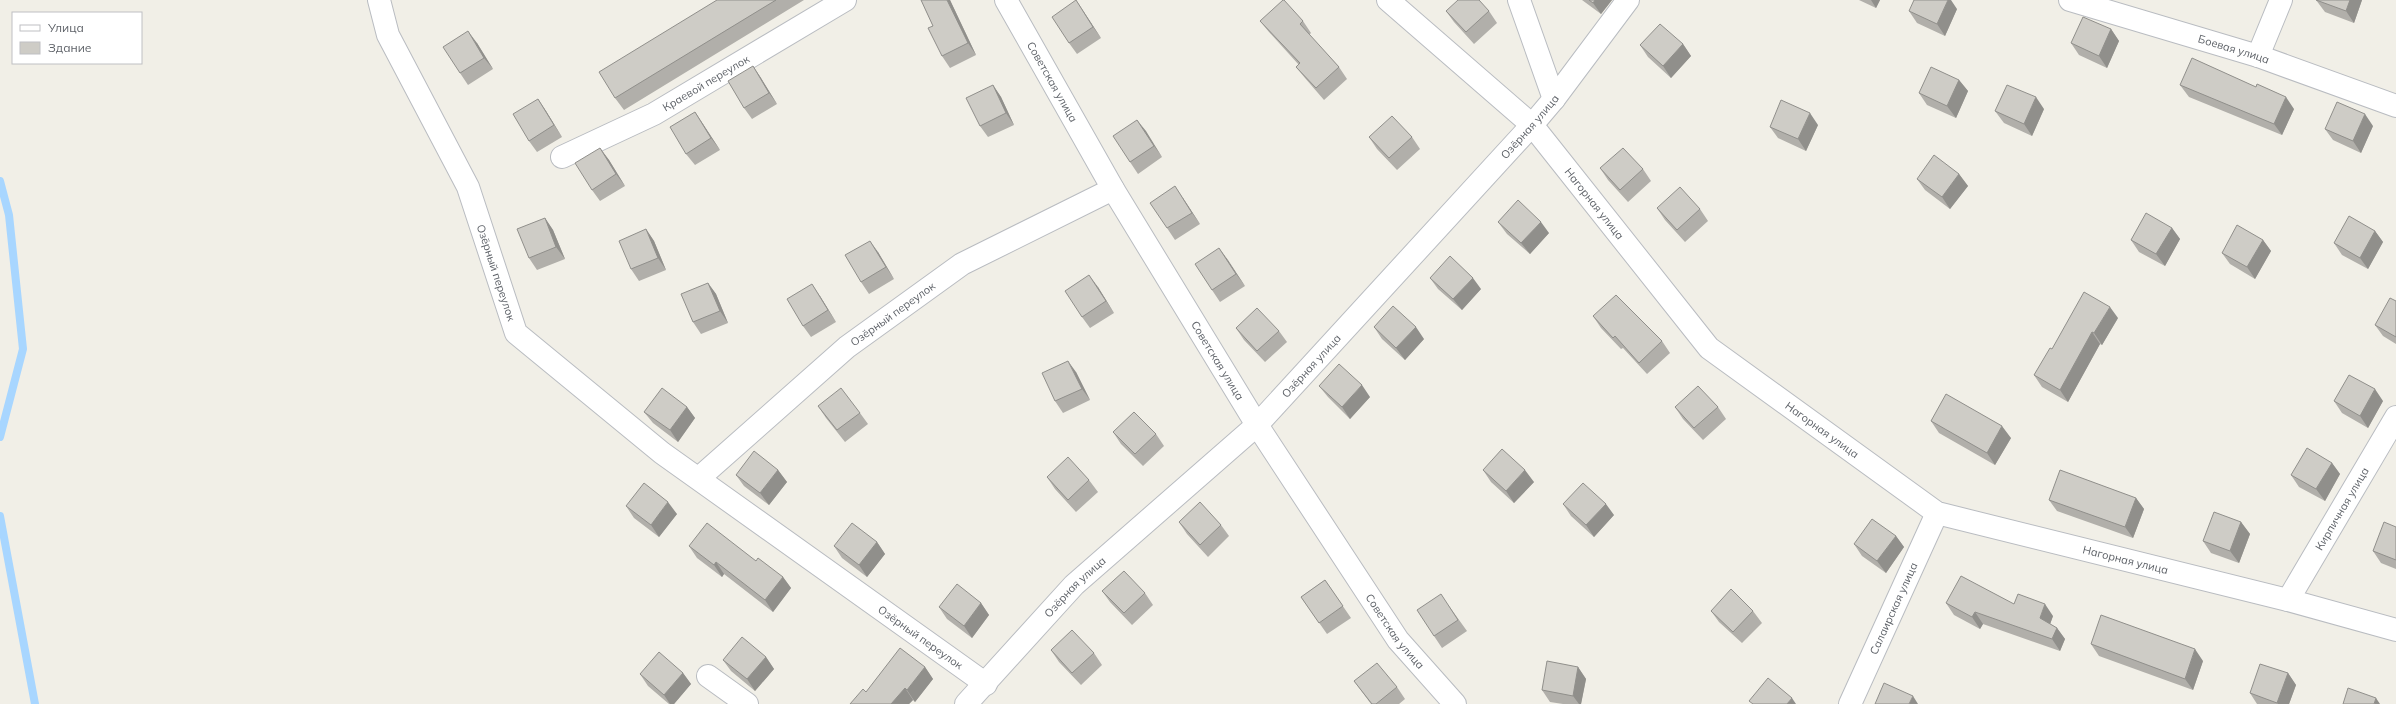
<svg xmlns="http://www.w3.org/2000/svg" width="2396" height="704" font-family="Mulish,sans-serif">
	<rect width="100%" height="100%" fill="#f1efe7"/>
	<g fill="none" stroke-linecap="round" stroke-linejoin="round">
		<path stroke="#a8d6ff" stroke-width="8" d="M0,181L9,215L23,349L0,437
			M0,516L35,704"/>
		<g stroke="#b9bcc1" stroke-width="24">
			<g id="minor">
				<path id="s1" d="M379,0L388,35L468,187L516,333L662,453L986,684"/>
				<path id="s2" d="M1006,0L1113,189L1257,425L1398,640L1455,704"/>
				<path id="s3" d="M1388,0L1532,125L1709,348L1937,513L2288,600L2396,630"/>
				<path d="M1519,0L1554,99"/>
				<path id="s4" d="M2070,0L2258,56L2396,106"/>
				<path d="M2258,56L2281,0"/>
				<path id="s5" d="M562,157L654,114L845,0"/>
				<path id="s6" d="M699,478L847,347L962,264L1113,189"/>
				<path id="s7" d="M2288,600L2396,417"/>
				<path d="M708,676L747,704"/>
				<path id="s8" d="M966,704L1074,585L1257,425L1532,125L1554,99L1628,0"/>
				<path id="s9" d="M1850,704L1937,513"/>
			</g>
		</g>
		<use href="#minor" stroke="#fff" stroke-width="22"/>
	</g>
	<path fill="#b1afaa" d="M717,0H804L624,110L615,98Z
		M921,0H950L976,55L950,68L942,56L933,26Z
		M1076,0L1101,38L1077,54L1069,43Z
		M1582,0H1612L1601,14Z
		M1859,0H1880L1876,8Z
		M2316,0H2362L2354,23L2325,12Z
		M1957,9L1945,36L1917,23L1909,11Z
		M1446,11H1489L1497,23L1474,44L1454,22Z
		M1260,21H1303L1311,33L1309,35L1339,67L1347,79L1324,100L1305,78L1296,67L1299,65L1269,32Z
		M2111,29L2119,41L2107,68L2079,55L2071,43Z
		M477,43L493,69L468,85L460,73Z
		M1683,44L1691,56L1671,78L1648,57L1640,45Z
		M753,66L761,78L777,104L752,119L744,108Z
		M1959,80L1968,91L1956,118L1927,105L1919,93Z
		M993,85L1001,97L1014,125L988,137L980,126Z
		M2180,85L2294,109L2282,135L2189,97Z
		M538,99L546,111L562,137L537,152L529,141Z
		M2044,109L2032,136L2004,123L1995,111Z
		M695,112L703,124L720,150L695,165L686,154Z
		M1137,120L1162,157L1138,174L1130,162Z
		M1818,125L1806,151L1778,138L1770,127Z
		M2373,126L2361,153L2333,140L2325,129Z
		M1369,137H1412L1420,149L1397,170L1377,149Z
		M600,148L609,160L625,186L600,201L592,190Z
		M1600,168L1643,169L1651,181L1628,202L1608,180Z
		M1959,174L1968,186L1950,209L1925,190L1917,179Z
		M1183,198L1200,224L1175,240L1167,228Z
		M1657,208L1700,209L1708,221L1685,242L1665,220Z
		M545,218L553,230L565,259L537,270L529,258Z
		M1498,222L1549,233L1530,254L1507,234Z
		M2172,228L2180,239L2165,266L2139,252L2131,240Z
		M646,229L654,241L666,270L639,281L631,269Z
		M2375,231L2383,242L2368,269L2342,255L2334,243Z
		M2263,240L2271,251L2255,279L2230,264L2222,253Z
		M1219,248L1245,286L1220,302L1212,290Z
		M878,252L894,279L869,294L861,282Z
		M1430,278L1481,289L1462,310L1438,289Z
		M708,283L716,294L728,323L701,334L693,322Z
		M1098,287L1114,313L1090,328L1082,317Z
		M820,296L836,322L811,337L803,326Z
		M2396,301V344L2383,336L2375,325Z
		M1593,316L1662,341L1670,353L1647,374L1623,348L1621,349L1601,328Z
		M2118,318L2102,345L2100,344L2068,402L2042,387L2034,375L2052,349Z
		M1374,327L1424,339L1405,360L1382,339Z
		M1236,328L1279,331L1287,342L1265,362L1244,340Z
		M1076,372L1090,400L1063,413L1055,401Z
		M1319,386L1370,397L1350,419L1328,397Z
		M2334,401H2383L2368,428L2342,413Z
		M818,406L860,413L868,424L845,442L826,418Z
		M687,407L695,418L678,442L653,423L644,412Z
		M1675,407H1718L1726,419L1703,440L1683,419Z
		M1931,421L2011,438L1995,465L1939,433Z
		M1113,432L1156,434L1164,446L1143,466L1121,444Z
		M2332,463L2340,474L2325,501L2299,487L2291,475Z
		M778,470L787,482L769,505L744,486L736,475Z
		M1483,470L1534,482L1514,503L1491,482Z
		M1047,477L1089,480L1098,492L1076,512L1055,489Z
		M2136,498L2144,509L2133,538L2057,511L2049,500Z
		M1563,504L1614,515L1594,537L1571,516Z
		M626,506L677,514L659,537L634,518Z
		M1179,522L1221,525L1229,536L1208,557L1187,534Z
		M2241,522L2250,534L2239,563L2211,553L2203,541Z
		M2396,527V569L2381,563L2373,551Z
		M1896,536L1904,547L1886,573L1862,556L1854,544Z
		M877,542L885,554L867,577L842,558L834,546Z
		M689,546L756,561L783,577L791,588L773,612L724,574L722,577L697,558Z
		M1325,580L1351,618L1327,634L1301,597Z
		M1102,591L1145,593L1153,605L1132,625L1110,602Z
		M981,603L989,615L972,638L947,619L939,607Z
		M1946,603L2053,616L2050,624L2057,628L2065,639L2060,651L1983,624L1980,629L1954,615Z
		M1449,606L1467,631L1442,648L1434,636Z
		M1711,611H1753L1762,623L1742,643L1719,622Z
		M2091,644L2203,661L2193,690L2099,656Z
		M1051,650L1094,653L1102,665L1081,685L1059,662Z
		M766,657L774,669L755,691L731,671L723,660Z
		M925,667L933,679L915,702L913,700L909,704H850L866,692Z
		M1578,667L1586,679L1581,704H1563L1550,702L1542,690Z
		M683,673L691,684L674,704H669L648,686L640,674Z
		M2288,673L2296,685L2289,704H2257L2250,693Z
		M1354,681L1397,687L1405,699L1399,704H1371Z"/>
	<path fill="#908f8b" d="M947,0H950L976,55L968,43Z
		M1076,0L1084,12L1101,38L1093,27Z
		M1595,0H1612L1601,14L1593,3Z
		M1871,0H1880L1876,8Z
		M1948,0H1951L1957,9L1945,36L1937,24Z
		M2350,0H2362L2354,23L2346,11Z
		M2111,29L2119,41L2107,68L2099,56Z
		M468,31L477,43L493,69L484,58Z
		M1683,44L1691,56L1671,78L1663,66Z
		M753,66L761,78L777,104L769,93Z
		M1959,80L1968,91L1956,118L1947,106Z
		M993,85L1001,97L1014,125L1006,113Z
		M2036,97L2044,109L2032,136L2024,124Z
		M2286,97L2294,109L2282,135L2274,124Z
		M538,99L546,111L562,137L554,125Z
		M695,112L703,124L720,150L711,138Z
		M1810,113L1818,125L1806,151L1798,139Z
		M2365,114L2373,126L2361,153L2353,141Z
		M1137,120L1146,131L1162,157L1154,146Z
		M600,148L609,160L625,186L616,174Z
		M1959,174L1968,186L1950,209L1942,197Z
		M1175,186L1183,198L1200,224L1192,213Z
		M545,218L553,230L565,259L556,247Z
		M1541,222L1549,233L1530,254L1521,243Z
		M2172,228L2180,239L2165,266L2156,254Z
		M646,229L654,241L666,270L658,258Z
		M2375,231L2383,242L2368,269L2360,258Z
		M2263,240L2271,251L2255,279L2247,267Z
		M870,241L878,252L894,279L886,267Z
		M1219,248L1228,260L1245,286L1236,274Z
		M1089,275L1098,287L1114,313L1106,301Z
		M1473,278L1481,289L1462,310L1453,299Z
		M708,283L716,294L728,323L720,311Z
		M812,284L820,296L836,322L828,310Z
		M2110,307L2118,318L2102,345L2094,333Z
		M1416,327L1424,339L1405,360L1396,348Z
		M2092,332L2100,344L2068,402L2060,390Z
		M1068,361L1076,372L1090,400L1082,389Z
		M1362,385L1370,397L1350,419L1342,407Z
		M2375,389L2383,401L2368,428L2360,416Z
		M687,407L695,418L678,442L670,430Z
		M2002,426L2011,438L1995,465L1987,453Z
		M2332,463L2340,474L2325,501L2316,489Z
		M778,470L787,482L769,505L760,493Z
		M1525,470L1534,482L1514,503L1506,491Z
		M2136,498L2144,509L2133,538L2125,527Z
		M668,502L677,514L659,537L651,525Z
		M1606,504L1614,515L1594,537L1586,525Z
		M2241,522L2250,534L2239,563L2230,551Z
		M1896,536L1904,547L1886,573L1877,561Z
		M877,542L885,554L867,577L859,565Z
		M716,562L724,574L722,577L714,565Z
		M783,577L791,588L773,612L765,600Z
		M981,603L989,615L972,638L964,626Z
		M2045,604L2053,616L2048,630L2040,618Z
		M1975,612L1983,624L1980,629L1972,617Z
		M2057,628L2065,639L2060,651L2052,639Z
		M2195,649L2203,661L2193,690L2185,679Z
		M766,657L774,669L755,691L747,679Z
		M925,667L933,679L915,702L907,690Z
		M1578,667L1586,679L1581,704H1579L1573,696Z
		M683,673L691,684L674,704H670L664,695Z
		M2288,673L2296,685L2289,704H2278L2277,703Z
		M905,688L913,700L909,704H891Z
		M1913,696L1918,704H1909Z
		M1792,698L1796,704H1787Z
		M2376,698L2380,704H2374Z"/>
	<path fill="#ceccc6" stroke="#908f8b" d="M717,0H776L615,98L599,72Z
		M921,0H947L968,43L942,56L928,28L933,26Z
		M1076,0L1093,27L1069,43L1052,17Z
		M1283,0H1284L1303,21L1300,24L1339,67L1316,88L1296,67L1300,63L1260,21Z
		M1458,0H1479L1489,11L1466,32L1446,11Z
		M1589,0H1595L1593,3Z
		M1914,0H1948L1937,24L1909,11Z
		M2316,0H2350L2346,11Z
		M2083,17L2111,29L2099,56L2071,43Z
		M1660,24L1683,44L1663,66L1640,45Z
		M468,31L484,58L460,73L443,47Z
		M2192,58L2256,87L2257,84L2286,97L2274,124L2180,85Z
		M753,66L769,93L744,108L728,81Z
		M1931,67L1959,80L1947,106L1919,93Z
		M993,85L1006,113L980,126L966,98Z
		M2007,85L2036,97L2024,124L1995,111Z
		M538,99L554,125L529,141L513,114Z
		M1781,100L1810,113L1798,139L1770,127Z
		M2337,102L2365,114L2353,141L2325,129Z
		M695,112L711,138L686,154L670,127Z
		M1392,116L1412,137L1389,158L1369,137Z
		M1137,120L1154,146L1130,162L1113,136Z
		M600,148L616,174L592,190L575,163Z
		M1623,148L1643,169L1620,190L1600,168Z
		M1934,155L1959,174L1942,197L1917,179Z
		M1175,186L1192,213L1167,228L1150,203Z
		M1680,187L1700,209L1677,230L1657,208Z
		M1518,200L1541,222L1521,243L1498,222Z
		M2146,213L2172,228L2156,254L2131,240Z
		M2349,216L2375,231L2360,258L2334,243Z
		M545,218L556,247L529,258L517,229Z
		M2237,225L2263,240L2247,267L2222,253Z
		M646,229L658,258L631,269L619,241Z
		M870,241L886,267L861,282L845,255Z
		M1219,248L1236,274L1212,290L1195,264Z
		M1450,256L1473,278L1453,299L1430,278Z
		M1089,275L1106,301L1082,317L1065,291Z
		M708,283L720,311L693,322L681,294Z
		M812,284L828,310L803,326L787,299Z
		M2084,292L2110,307L2094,333L2092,332L2060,390L2034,375L2050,348L2052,349Z
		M1616,295L1662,341L1639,363L1615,336L1613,338L1593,316Z
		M2390,298L2396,301V337L2375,325Z
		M1393,306L1416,327L1396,348L1374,327Z
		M1257,308L1279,331L1257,351L1236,328Z
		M1068,361L1082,389L1055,401L1042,373Z
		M1339,364L1362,385L1342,407L1319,386Z
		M2349,375L2375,389L2360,416L2334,401Z
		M1698,386L1718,407L1694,428L1675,407Z
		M662,388L687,407L670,430L644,412Z
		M841,388L860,413L837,430L818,406Z
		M1946,394L2002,426L1987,453L1931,421Z
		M1134,412L1156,434L1135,454L1113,432Z
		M2307,448L2332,463L2316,489L2291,475Z
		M1502,449L1525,470L1506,491L1483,470Z
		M754,451L778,470L760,493L736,475Z
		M1068,457L1089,480L1068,500L1047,477Z
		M2060,470L2136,498L2125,527L2049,500Z
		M644,483L668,502L651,525L626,506Z
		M1583,483L1606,504L1586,525L1563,504Z
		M1200,502L1221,525L1200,545L1179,522Z
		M2214,512L2241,522L2230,551L2203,541Z
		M1872,519L1896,536L1877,561L1854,544Z
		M2384,522L2396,527V560L2373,551Z
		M707,523L756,561L758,558L783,577L765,600L716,562L714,565L689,546Z
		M852,523L877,542L859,565L834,546Z
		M1124,571L1145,593L1124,613L1102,591Z
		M1961,576L2014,604L2018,594L2045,604L2040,618L2057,628L2052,639L1975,612L1972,617L1946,603Z
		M1325,580L1343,606L1319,623L1301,597Z
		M957,584L981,603L964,626L939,607Z
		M1731,589L1753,611L1733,632L1711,611Z
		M1441,594L1458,620L1434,636L1417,610Z
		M2101,615L2195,649L2185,679L2091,644Z
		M1072,630L1094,653L1072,673L1051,650Z
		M742,637L766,657L747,679L723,660Z
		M900,648L925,667L907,690L905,688L891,704H850L863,689L866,692Z
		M659,652L683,673L664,695L640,674Z
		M1547,661L1578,667L1573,696L1542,690Z
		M1377,663L1397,687L1376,704H1372L1354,681Z
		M2260,664L2288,673L2277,703L2250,693Z
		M1768,678L1792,698L1787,704H1753L1749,701Z
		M1884,683L1913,696L1909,704H1875Z
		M2348,688L2376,698L2374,704H2343Z"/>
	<g text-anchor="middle" stroke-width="4" stroke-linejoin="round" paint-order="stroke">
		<g font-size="11" fill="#5e6268" stroke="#fff">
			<text dy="4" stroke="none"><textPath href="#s4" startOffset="171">Боевая улица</textPath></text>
			<text dy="4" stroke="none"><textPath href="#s2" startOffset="94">Советская улица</textPath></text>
			<text dy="4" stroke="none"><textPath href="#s5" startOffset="162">Краевой переулок</textPath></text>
			<text dy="4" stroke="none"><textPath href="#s8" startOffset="808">Озёрная улица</textPath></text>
			<text dy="4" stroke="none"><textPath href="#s3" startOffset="291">Нагорная улица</textPath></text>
			<text dy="4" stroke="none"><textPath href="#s1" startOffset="298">Озёрный переулок</textPath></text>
			<text dy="4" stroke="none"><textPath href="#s6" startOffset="254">Озёрный переулок</textPath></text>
			<text dy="4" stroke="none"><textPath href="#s2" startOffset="418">Советская улица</textPath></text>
			<text dy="4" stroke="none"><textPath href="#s8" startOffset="484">Озёрная улица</textPath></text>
			<text dy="4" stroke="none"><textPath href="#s3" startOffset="615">Нагорная улица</textPath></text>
			<text dy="4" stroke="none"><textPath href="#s7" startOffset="106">Кирпичная улица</textPath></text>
			<text dy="4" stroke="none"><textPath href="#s3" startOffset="951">Нагорная улица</textPath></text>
			<text dy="4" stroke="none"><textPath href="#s8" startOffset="160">Озёрная улица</textPath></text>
			<text dy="4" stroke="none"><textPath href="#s9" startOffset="105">Салаирская улица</textPath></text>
			<text dy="4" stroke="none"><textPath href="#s2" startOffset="742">Советская улица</textPath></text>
			<text dy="4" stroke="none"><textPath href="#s1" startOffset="868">Озёрный переулок</textPath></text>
		</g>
	</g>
	<rect x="12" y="12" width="130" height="52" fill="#ffffff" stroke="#bfc0c3"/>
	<rect x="20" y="25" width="20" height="6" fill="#ffffff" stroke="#bfc0c3"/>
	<text x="48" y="32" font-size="12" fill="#5e6268">Улица</text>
	<rect x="20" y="42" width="20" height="12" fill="#ceccc6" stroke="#bfc0c3"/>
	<text x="48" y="52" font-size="12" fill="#5e6268">Здание</text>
</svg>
